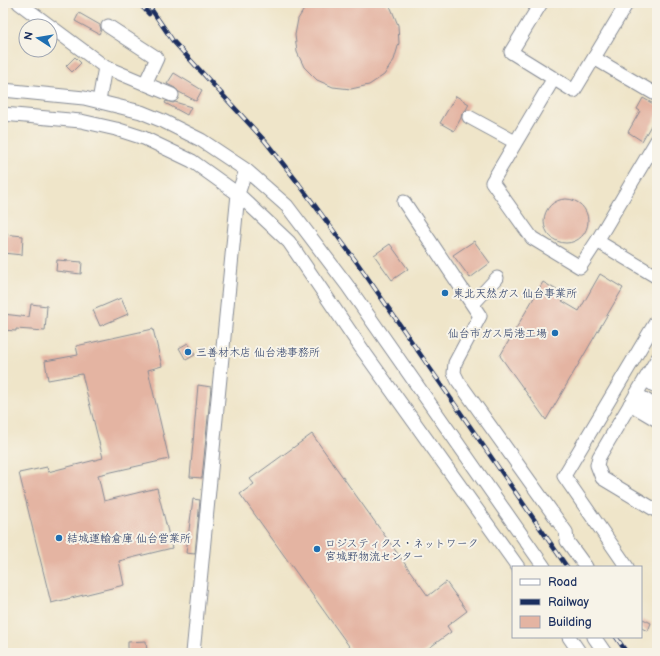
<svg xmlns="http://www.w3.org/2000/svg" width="660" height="656" font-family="'Balsamiq Sans','Klee One',sans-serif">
	<rect width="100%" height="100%" fill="#f7f3e8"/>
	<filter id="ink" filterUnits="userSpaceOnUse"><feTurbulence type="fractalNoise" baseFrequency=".025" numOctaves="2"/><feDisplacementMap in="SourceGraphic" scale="8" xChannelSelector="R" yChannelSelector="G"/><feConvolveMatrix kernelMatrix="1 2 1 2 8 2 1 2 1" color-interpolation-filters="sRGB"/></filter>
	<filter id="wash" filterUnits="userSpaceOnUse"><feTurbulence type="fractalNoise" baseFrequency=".012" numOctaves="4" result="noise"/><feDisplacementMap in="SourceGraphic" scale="16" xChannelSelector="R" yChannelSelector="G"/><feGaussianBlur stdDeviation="0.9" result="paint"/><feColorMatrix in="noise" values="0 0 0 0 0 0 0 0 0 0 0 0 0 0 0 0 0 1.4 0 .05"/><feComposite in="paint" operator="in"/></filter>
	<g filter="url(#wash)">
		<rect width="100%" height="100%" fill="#efe5c9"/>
		<g id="blocks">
			<path fill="#e4b4a2" d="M308,3H386L391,8L398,25L399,43L394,60L384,75L369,85L351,89L333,87L317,80L304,67L297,52L295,35L298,19Z
				M79,13L100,25L101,30L99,34L75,21Z
				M75,57L81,63L72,72L66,66Z
				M174,73L202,90L196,101L179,92L175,88L167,84Z
				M456,96L469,104L466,110L462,113L461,118L454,131L440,123Z
				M643,98L657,106V115L642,141L628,132L640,111L637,109Z
				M166,101L173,103L175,102L191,107L187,115L165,103Z
				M544 221a22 22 0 1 1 44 0a22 22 0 1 1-44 0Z
				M3,234L23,236L22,255L3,253Z
				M474,241L490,263L470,278L453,255Z
				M390,244L408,269L392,280L374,255Z
				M57,260L82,262L81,274L56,271Z
				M600,274L623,288L546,420L500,356L543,282L565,295L562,301L579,311Z
				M121,298L128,314L100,326L93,310Z
				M31,304L47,306L45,331L16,329V331L3,330V314L29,317Z
				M153,329L162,366L148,370L169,459L98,475L104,501L157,488L172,548L119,561L124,585L51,603L19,473L47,467L48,472L103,458L82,374L48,380L45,361L78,355L76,346Z
				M188,343L195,355L186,360L179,348Z
				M198,385L211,387L202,478L190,477Z
				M312,434L428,596L446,582L467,611L447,626L451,632L422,653H354L240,494L254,484L250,479Z
				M193,499L200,500L195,554L186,553Z
				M643,619L651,623L648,631L641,628Z
				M146,641L147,653H128V642Z"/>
		</g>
	</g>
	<g filter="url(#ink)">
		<use href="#blocks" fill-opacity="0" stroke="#858a94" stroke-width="1"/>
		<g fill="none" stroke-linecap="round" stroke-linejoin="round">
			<g stroke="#858a94" stroke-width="15">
				<path id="minor" d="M19,3L105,67L99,101
					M541,3L511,52L574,91L627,3
					M108,26L157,58L145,84
					M594,58L657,95
					M105,67L172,95
					M554,78L492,182L532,238L580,267L597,241
					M3,90L84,98L141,112L163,121L201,140L246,170L287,206L347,285L544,567
					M3,114L81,121L116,129L144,138L192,161L238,194L289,242L364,352L518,567
					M469,117L515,142
					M657,140L597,241L657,277
					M404,202L480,316L455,363L454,373L458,381L566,532L567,541L586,567
					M473,304L497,278
					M657,359L599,457L597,465L602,478L657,511
					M645,379L657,387
					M636,394L657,407
					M630,404L657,420
					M627,567L564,476L657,320
					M569,637L580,653
					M594,637L605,653
					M193,653L238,194L246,170"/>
			</g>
			<use href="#minor" stroke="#fff" stroke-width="13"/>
			<g stroke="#1b2f5e" stroke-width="4.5">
				<path id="rail" d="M139,3L149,14
					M147,3L173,41L265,141L299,184L358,264L567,567
					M616,637L627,653"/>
			</g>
			<use href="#rail" stroke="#f7f3e8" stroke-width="3" stroke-dasharray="9" stroke-linecap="butt"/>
		</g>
	</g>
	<g fill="#1f6fb2" stroke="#f7f3e8" stroke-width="1.5">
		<circle cx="445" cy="293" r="4"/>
		<circle cx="555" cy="333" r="4"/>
		<circle cx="188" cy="352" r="4"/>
		<circle cx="59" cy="538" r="4"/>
		<circle cx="317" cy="549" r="4"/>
	</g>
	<g text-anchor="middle" stroke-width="4" stroke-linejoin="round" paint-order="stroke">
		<g font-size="11" fill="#1b2f5e" stroke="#f7f3e8" text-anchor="start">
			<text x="453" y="297">東北天然ガス 仙台事業所</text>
			<text x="547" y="337" text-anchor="end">仙台市ガス局港工場</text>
			<text x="196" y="356">三善材木店 仙台港事務所</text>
			<text x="67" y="542">結城運輸倉庫 仙台営業所</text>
			<text x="325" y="547">ロジスティクス・ネットワーク<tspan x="325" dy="13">宮城野物流センター</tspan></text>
		</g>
	</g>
	<rect width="660" height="656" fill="none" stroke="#f7f3e8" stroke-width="16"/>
	<rect x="512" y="566" width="130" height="72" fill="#f7f3e8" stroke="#9fa5b1"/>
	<rect x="520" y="579" width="20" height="6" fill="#ffffff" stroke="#9fa5b1"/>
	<text x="548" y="586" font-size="12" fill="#1b2f5e">Road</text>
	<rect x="520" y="599" width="20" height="6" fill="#1b2f5e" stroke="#9fa5b1"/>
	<text x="548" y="606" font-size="12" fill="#1b2f5e">Railway</text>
	<rect x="520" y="616" width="20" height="12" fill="#e4b4a2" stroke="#9fa5b1"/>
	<text x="548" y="626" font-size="12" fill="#1b2f5e">Building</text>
	<g transform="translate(38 38) rotate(282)"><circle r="19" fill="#f7f3e8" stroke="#9fa5b1"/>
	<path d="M0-3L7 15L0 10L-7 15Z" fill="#1f6fb2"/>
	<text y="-6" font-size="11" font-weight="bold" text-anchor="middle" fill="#1b2f5e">N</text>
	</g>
</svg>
